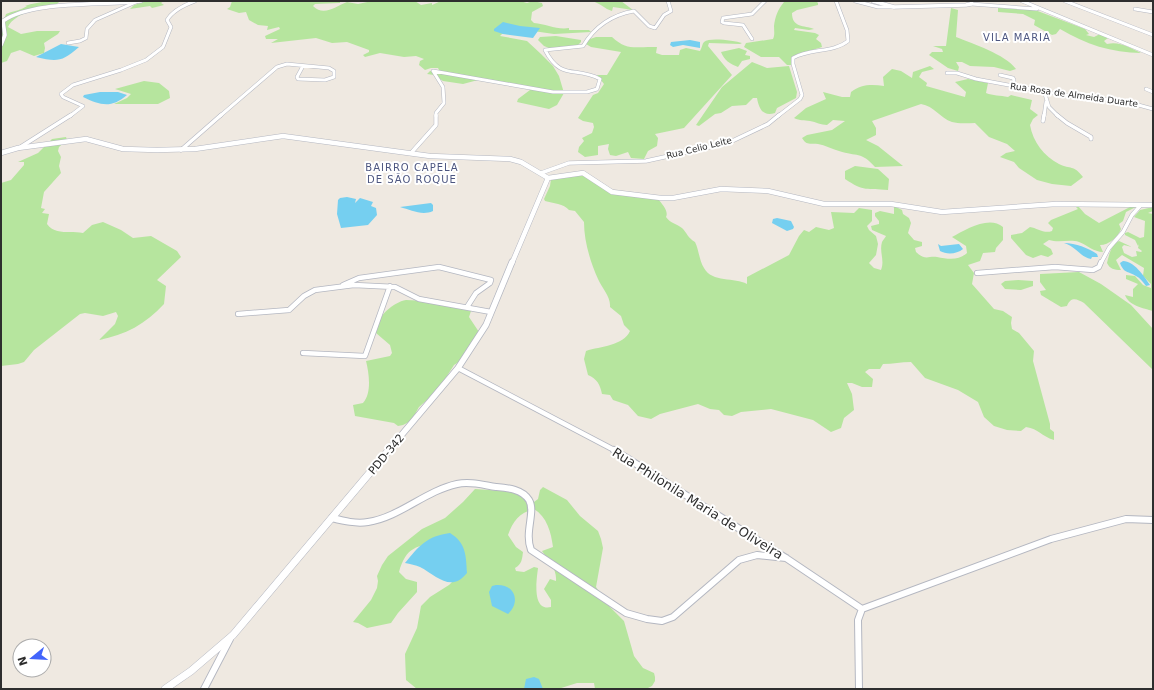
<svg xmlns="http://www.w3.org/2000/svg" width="1154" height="690" font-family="'DejaVu Sans',sans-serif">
	<rect width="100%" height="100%" fill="#efe9e1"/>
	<path fill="#b6e59e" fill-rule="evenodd" d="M46,1H60L57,4C42,8 15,12 8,27L21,34L37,31H60L58,34L44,43L45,48L44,53L34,56L20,50L11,53L7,61L1,63V20L5,17L6,14C13,11 22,10 27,6H25C32,3 39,3 46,1Z
		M147,1H164L161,3L164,5L152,8L150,6L130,9L134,5Z
		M232,1H340V3L315,4L313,6C324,17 336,6 347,2L358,4L372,1H415L421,5L432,3V5L441,1H520L527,3L533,1L542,3L543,6L532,12L531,20L534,23C546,24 557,30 569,28V30H589L591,32L554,34L526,30L502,34L500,36L527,41L541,54L553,66L559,76L564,93L557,105L549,109L517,102L518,99L530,90V89L478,80L463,84L443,81L434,75L427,74L430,71L439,70L438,68H431L425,70L419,65L420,61L424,59L416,56L404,57L380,53L365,57L363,55L369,52V50L347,42L332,43L316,38L271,43L278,39H266L265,36L280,29L279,27L267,30L268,26L258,25L249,20L246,12L239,13L227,9L230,7Z
		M592,1H621L633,10L613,7L612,11C605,9 600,3 592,1Z
		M782,1H816L818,3V5L797,10L792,13C792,28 804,25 814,29L809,30L795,28L794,30L815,33L819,35L816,39L821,43L822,47L793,56L791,65H787L779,57H761L744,47L746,43L773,39C775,35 774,31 774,26C775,17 778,9 784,2Z
		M951,8L958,10L956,37C973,44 1005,54 1016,69L1010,71L994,67L970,66L962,62H956L959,67L958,71L948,68L929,55L932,52H943L942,49L933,46H946Z
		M998,8L1035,10L1085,29L1089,34L1086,35L1094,37L1100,34L1108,38L1104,41L1107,44C1120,41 1130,48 1141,53C1112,53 1085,44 1060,29L1056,34L1052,35L1034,25L1035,20L1023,14L998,12Z
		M556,36L581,40V42L577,46L549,48L544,46L538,40L540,37Z
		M596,37H612C628,52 637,46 657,47L656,53L662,55H679L680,50L686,48L700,51C702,48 702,44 704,42C710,37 735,41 742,43L740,44L709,43L708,46L732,75L684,128L655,134L658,138L657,146L648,151L644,159L631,158L628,152L616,156L610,155L608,149L609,144L598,146V155L585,157L578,152L579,147L584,141L582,138L592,133L594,127L593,123L583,121L578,118L593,95L598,93L604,84L597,75H607L621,52L591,47L586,44L590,39Z
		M739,48L747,51L745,55L750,56V59L742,61L738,67C730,64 724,60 721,52Z
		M752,62L767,68L789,66L797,92L796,98L777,108L775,113C763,117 759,109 757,98H753L746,105L732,106L721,113L715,114L699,126L696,125L722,87Z
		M930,66L934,69L922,72L919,77L927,83L926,86L965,97L966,92L955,82L968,79L988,83L986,93C993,96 1000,95 1008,97L1011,95L1032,100L1030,109L1038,115L1033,119L1030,125C1033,142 1044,156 1059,164C1071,170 1073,164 1083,177L1071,186L1052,184L1037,180L1019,168L1014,162L1000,157L1006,153L1015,151L1007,144L989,137L975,123C968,123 959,124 952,122C940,118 934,106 921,104L872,121L876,128V135L866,140L878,146L903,166L875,167C861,151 857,157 839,151C832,149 825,145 818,144C810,143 807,146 802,138L807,135L832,130L845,121L833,120L827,125C821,125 816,122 810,121C804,120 800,121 794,118L806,108L826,99L823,92L842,97H850L851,92C861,84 872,84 884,86L883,77L892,69L901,71L912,78L913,72Z
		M144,81L159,83L169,91L170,98L158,104H114L127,98L131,94L115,89Z
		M66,137L67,140L59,147L58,151L61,157L59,166L61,173L44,192L41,208L45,209L42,213L49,214L47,224C56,236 70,230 83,233L92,225L103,222L121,230L133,238L151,236L177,251L181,257L157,280L166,286L164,304C146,324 125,335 99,340L115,324L118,316L116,312L103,316L85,313L80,314L34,350L24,362L18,364L1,366V183L11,180L24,165V162H18L38,153L52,139Z
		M855,166L878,169L889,179L888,190C867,188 864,192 845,179V171Z
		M583,175L607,191L658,199C662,204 669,211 666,217C671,224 676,223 682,228C687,233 688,238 695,242C699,250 699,260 704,268C712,283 735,277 747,284V277L789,255L799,236L804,230L809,232L816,227L829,230L834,228L831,212L854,213L859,208L872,210V221L867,226L869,230L876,236L878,244L876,255L869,263L874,268L881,270C885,260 879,252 882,242C883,240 885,238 886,236L872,230L871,226L879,224V221L875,216V213L880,211L894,214V206L902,210L903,214L909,218L911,223L908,233L914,240L922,242V246L915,248L916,252C926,261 927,256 937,257C948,259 958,261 967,253L966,246L952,237C965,230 989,215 1003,227V240L996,248L995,252L983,253L980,261L968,265L974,273L972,284L994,309L1003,311L1012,317L1011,323L1012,329L1019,333L1034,351L1033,361L1050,424V429L1054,432V440C1041,436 1039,429 1026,427L1021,431L1007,430L994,426L984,417L978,402L958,390L925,378L911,362C901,362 893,364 883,364L880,369H869L865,372L873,379L872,387H862L852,383H847L852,394L854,410L844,418L841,428L831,432L813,420L771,409L741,412L732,416L724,415L719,410L710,409L698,404L660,414L651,419L638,416L628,405L613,400L610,395L602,394C600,384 597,379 588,375L584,359L586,351C601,346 623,346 630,331L624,325L621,316L610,307C611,297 602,288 598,279C590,261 584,241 584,222L575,211L569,210C564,204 553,203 545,201L544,199L550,186L551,179Z
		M1075,206H1078L1085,214L1099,223L1130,207H1136L1126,212L1123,221L1119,224L1121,229C1118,237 1109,245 1100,245L1103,252C1094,252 1087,245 1079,242C1070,239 1059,243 1049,240L1043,244L1051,249L1053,254L1048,257L1041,255L1033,258L1026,255L1011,238V235L1022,233L1030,227C1037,228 1044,234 1052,231L1053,228L1048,223L1051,220L1078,209Z
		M1153,207V211L1148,213L1153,214V311C1143,308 1129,306 1125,295L1133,297V289L1138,284L1126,279V275L1135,276L1143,285L1151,288V284L1143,276L1144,268L1122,255L1116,260L1121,270C1114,270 1110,269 1107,263C1109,255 1111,245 1119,241L1132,247L1124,245L1122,247L1124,253L1132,257L1137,256L1136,251L1141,252L1142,251L1138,248L1139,244L1138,246L1135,240L1125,235V233L1128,232L1140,238L1144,237L1145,221L1134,217L1140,210Z
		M1079,272L1101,284L1131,305L1153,329V370L1084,303C1077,299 1071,296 1067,306L1061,307L1041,295L1040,291L1046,290L1040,282V274Z
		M1018,280L1033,281V286L1021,290L1005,289L1001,284L1005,281Z
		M406,300L447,302L471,311L469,317L479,332L467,357L454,365L438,390L419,407L411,421L403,425L398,426L394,423L355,416L353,405L363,403C372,393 369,373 366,361L390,356L392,353L390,345L376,333C374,319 393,302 406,300Z
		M543,487L567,500L580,516L598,531L601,539L603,548L596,587L609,606L624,621L634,656L643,668L654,673L655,677V681L652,686L646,689H595L594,683H577L558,689H417L406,680L405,654L417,628L421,606L430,597L449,585L458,576L440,543C417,545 406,547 399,572L406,579L417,582V592L398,613L391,623L367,628L358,623L353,622L371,600L377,588L378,581L377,576L382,565L388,556L422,529L445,518L463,502L475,489L518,492L534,502L538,499L540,490ZM534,509C547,517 551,532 553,547L542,551C549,561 557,569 556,581L550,579L544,589L551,600V607C531,612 537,577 538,568L534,567L524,572L516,571L515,568C522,564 522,559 523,552L516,547L508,535C513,521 519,513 534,509Z"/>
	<path fill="#75cff0" d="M503,22L520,26L540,28L533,38L503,34L494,31V29Z
		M690,40L700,42V48L683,45L673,47L670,45L671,42Z
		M61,44L79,47C62,62 57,62 36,57Z
		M100,92H118L127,95C111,109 100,105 83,97L84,95Z
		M347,197L356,199L355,203L360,198L373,202L371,206L376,208L377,215L368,225L341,228L337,214L338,200L340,198Z
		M431,203L433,205V211C422,216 411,210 400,207Z
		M777,218L791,221L794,227L793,229L787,231L772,223L773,219Z
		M1064,243C1076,243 1088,248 1097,254L1098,257H1092L1091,259C1080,257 1077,247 1064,243Z
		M938,244L941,246L959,244L963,249C957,254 947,255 940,251Z
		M1123,261C1134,261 1144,276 1150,285L1146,286C1143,282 1140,278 1136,276C1129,271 1124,274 1120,263Z
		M450,533C466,543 466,555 467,573C451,593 437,576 420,567C416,565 410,564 405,563C419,546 427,536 450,533Z
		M496,585C515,584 521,602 508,614L492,606L489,592L492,586Z
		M534,677L539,679L543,689H524L526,679Z"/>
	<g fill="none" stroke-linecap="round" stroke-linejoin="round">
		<g stroke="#b4b7c1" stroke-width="4">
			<path id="minor-far3" d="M855,1L878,7H894
				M1022,1L1153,55
				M1065,1L1153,35
				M971,4L1037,9
				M1135,9L1153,12
				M752,39L743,25L724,23L722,22L723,18L752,14L765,1
				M68,43L80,41L86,38L87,29L95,20L136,2
				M947,73H957L976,79L1080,98L1120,100L1153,109
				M1000,75L1013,78L1014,80L1012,86
				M1146,89L1153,92
				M1044,91L1049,107L1058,116
				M70,116L83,106L63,97L61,94L73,85L121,70L146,60L163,47L171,27L167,20C173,10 184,5 195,1
				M220,116L277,67L287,64L329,68L334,71V77L325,80L298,79L297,77L303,66
				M436,116V113L444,103L443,87L433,71L553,92H587L597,89L600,79C575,66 561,81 545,50L583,46C595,26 611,15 634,11L649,26L655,28L664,15L671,11L668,1
				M778,116L800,99L802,95L793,64V58C810,48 833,53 848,41L847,30L836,1
				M1044,116L1046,102"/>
		</g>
		<g stroke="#b4b7c1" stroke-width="4.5">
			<path id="minor-far2" d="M1057,115L1067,123L1091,137V139
				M1043,121L1044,115
				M19,148L71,115
				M181,150L221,115
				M411,153L436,125V115
				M541,173L569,163L646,161L728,143L768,124L779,115
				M1101,263L1109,248L1123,232L1132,215L1140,206"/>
		</g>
		<g stroke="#b4b7c1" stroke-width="6">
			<path id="minor-far1" d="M977,273L1055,267L1093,270L1099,267L1101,262
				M343,285L359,278L439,267L491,280L490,283L476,293L467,307
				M238,314L289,310L304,296L315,290L354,285L395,287L419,299L491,312
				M303,353L365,356L390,286
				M458,368L616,451"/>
		</g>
		<g stroke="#b4b7c1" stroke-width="8">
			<path id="minor" d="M614,450L786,558L862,609
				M332,518C344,521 356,524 368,522C400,517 425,491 457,484C470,481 483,485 496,487C508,488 522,489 529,500C536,512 524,532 531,550L626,613L647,619L662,621L673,617L739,560L757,555L786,558
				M862,609L1051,539L1126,519L1153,520
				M204,689L230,639
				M859,689L858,620L862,609"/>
		</g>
		<g stroke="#b4b7c1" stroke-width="4.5">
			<path id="tertiary-far3" d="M873,1L894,7L966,5L971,4L972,1
				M1,45L5,35L3,21C33,0 103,6 141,1"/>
		</g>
		<g stroke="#b4b7c1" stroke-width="5.5">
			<path id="tertiary-far2" d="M1,153L18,148L86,139L123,149L157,150L195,149L283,136L430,156L510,159L521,162L548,178L583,173L612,192L661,198H673L721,189L768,191L824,204H891L942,212L1056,204L1153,205
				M512,263L548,178"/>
		</g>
		<g stroke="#b4b7c1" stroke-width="7">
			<path id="tertiary-far1" d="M388,451L458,368L486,325L512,262"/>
		</g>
		<g stroke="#b4b7c1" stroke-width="8">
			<path id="tertiary" d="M165,689L191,671L233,635L389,450"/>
		</g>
		<use href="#minor-far3" stroke="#fff" stroke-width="3"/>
		<use href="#minor-far2" stroke="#fff" stroke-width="3.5"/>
		<use href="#minor-far1" stroke="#fff" stroke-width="4.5"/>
		<use href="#minor" stroke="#fff" stroke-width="6"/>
		<use href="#tertiary-far3" stroke="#fff" stroke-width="3.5"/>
		<use href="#tertiary-far2" stroke="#fff" stroke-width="4.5"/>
		<use href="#tertiary-far1" stroke="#fff" stroke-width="5.5"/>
		<use href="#tertiary" stroke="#fff" stroke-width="7"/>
	</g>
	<g text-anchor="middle" stroke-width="4" stroke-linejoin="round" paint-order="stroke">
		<g font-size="9" fill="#2e2e2e" stroke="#fff">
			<text transform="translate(1074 95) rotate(8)" y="3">Rua Rosa de Almeida Duarte</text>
			<text transform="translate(699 148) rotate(-14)" y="3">Rua Celio Leite</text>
		</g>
		<g font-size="10" letter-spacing="1" fill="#4d5680" stroke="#fff">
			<text x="1017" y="41">VILA MARIA</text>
			<text x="412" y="171">BAIRRO CAPELA<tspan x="412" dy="12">DE SÃO ROQUE</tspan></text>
		</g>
		<g font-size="11" fill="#2e2e2e" stroke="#fff">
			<text transform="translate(386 454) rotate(-50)" y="4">PDD-342</text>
		</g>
		<g font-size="13" fill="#2e2e2e" stroke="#fff">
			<text transform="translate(698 503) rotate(32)" y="5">Rua Philonila Maria de Oliveira</text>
		</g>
	</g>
	<rect width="1154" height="690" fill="none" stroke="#2e2e2e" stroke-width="4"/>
	<g transform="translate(32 658) rotate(252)"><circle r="19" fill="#ffffff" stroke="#ababab"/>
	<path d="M0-3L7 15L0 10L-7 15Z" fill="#4264fb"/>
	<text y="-6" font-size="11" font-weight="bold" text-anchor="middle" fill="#2e2e2e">N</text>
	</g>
</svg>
